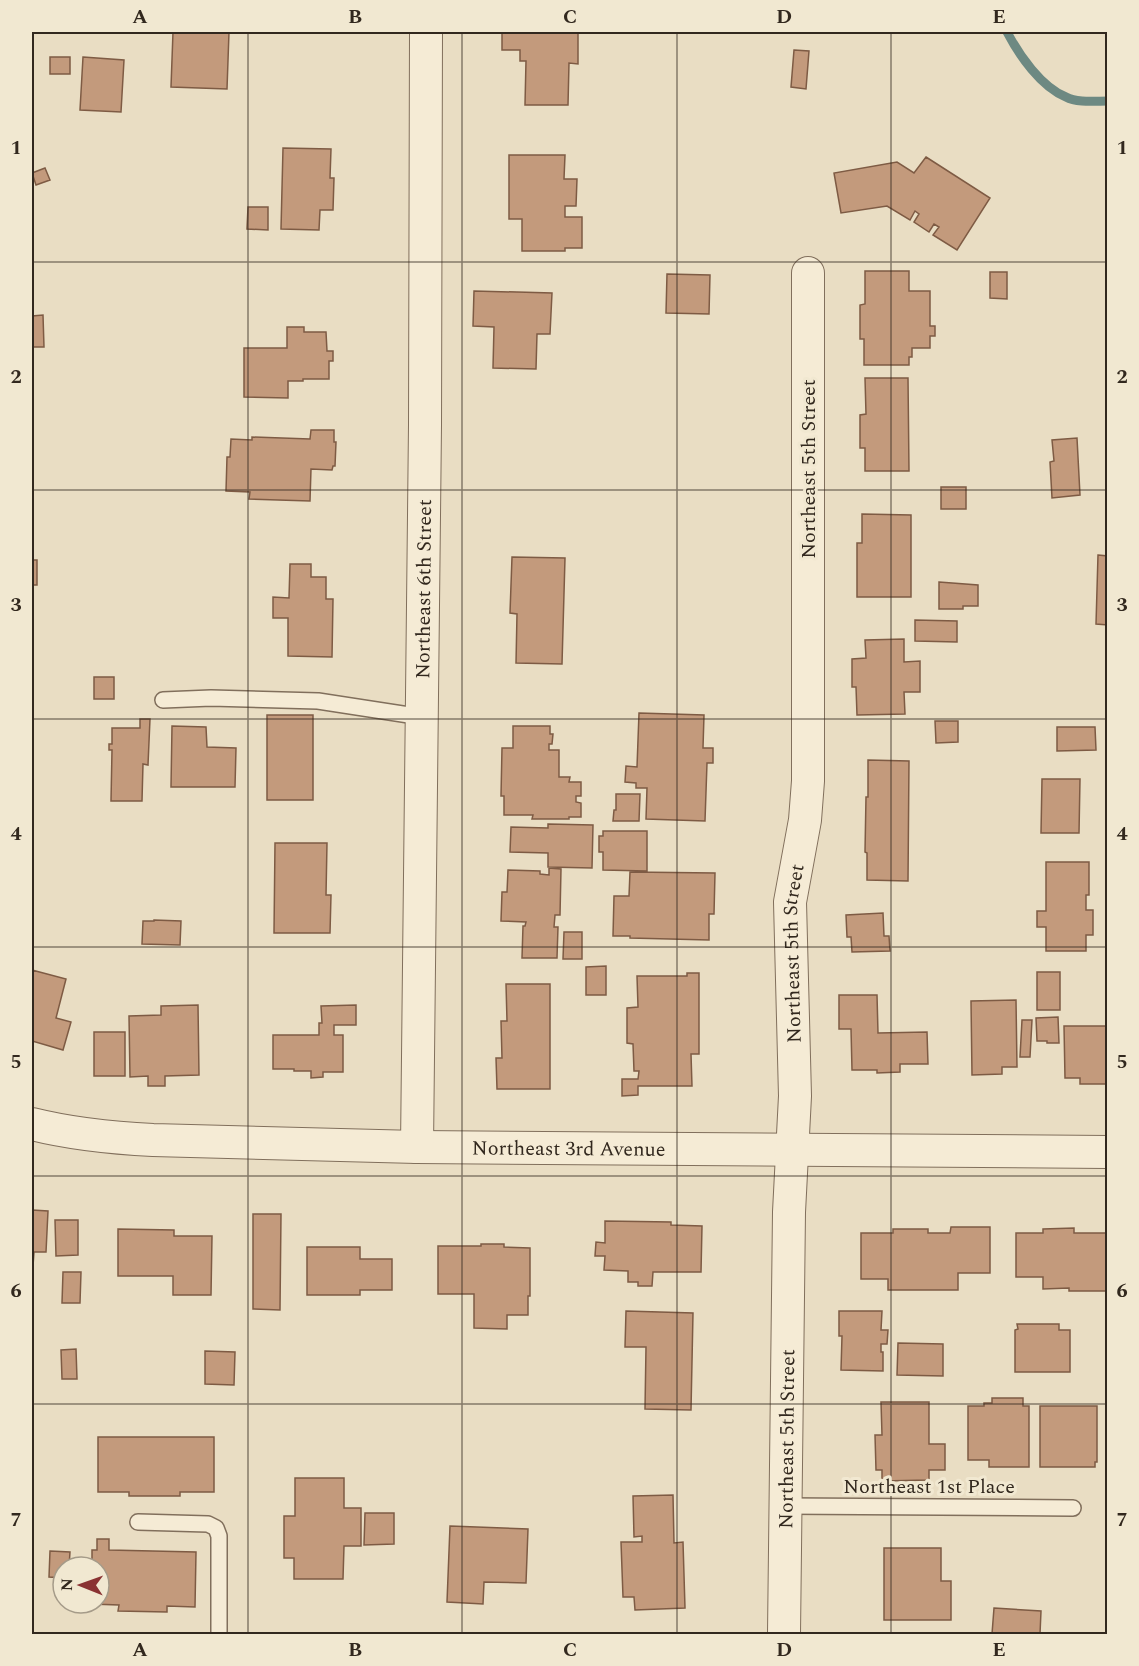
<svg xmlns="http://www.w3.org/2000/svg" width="1139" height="1666" font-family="Spectral,serif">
	<rect width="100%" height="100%" fill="#e9ddc3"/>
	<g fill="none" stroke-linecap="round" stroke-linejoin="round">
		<path stroke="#6d8982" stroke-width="9" d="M1007,32C1019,55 1041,87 1066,97C1077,103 1095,101 1108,101"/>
	</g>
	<path fill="#c39a7c" stroke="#7e5b44" stroke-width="1.5" d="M173,32H229L227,89L171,87Z
		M502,32H578V64L569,63L568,105H525L526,61H520V50H502Z
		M794,50L809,51L806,89L791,87Z
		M50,57H70V74H50Z
		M83,57L124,60L121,112L80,110Z
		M283,148L331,149L330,178H334L333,210H320L319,230L281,229Z
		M509,155H565L564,179H577L576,206H565V217H582V248H565V251H522V219H509Z
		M926,157L990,198L957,250L933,235L939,227L934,224L929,232L914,222L919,214L915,211L910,220L887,206L841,213L834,173L897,162L914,173Z
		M45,168L50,180L36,185L32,173Z
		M248,207H268V230L247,229Z
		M865,271H909V291H930V326H935V336H930V348H912V357H909V365H864V339H860V305L865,304Z
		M990,272H1007V299L990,298Z
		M667,274L710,275L709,314L666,313Z
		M474,291L552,293L550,334H537L536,369L493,368L494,327L473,326Z
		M43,315L44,347H32V316Z
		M287,327H304V332H326L327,351H333V361H329V379H303V381H288V398L244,397V348H287Z
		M865,378H908L909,471H865V448H860V415L866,414Z
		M311,430H334V442H336L335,466H333L332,470L311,469L310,501L249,499L250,492L226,491L227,457H230L231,439L252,440V437L310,439Z
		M1077,438L1080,495L1052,498L1050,462L1054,461L1052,440Z
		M941,487H966V509H941Z
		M862,514L911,515V597H857V543H862Z
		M1098,555L1108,556V625L1096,624Z
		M512,557L565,558L562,664L516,663L517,614L510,613Z
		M32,560H37V585H32Z
		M290,564H311V577H326V599H333L332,657L288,656V618H273V597L289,598Z
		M939,582L978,585V606H963V609H939Z
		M915,620L957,621V642L915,641Z
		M904,639V662L920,661V692H904L905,714L857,715L856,687H852V659L866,658L865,640Z
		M94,677H114V699H94Z
		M639,713L704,715L703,748H713V763H707L705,821L646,819L647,788H636V783L625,782L626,766L637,767Z
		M267,715H313V800H267Z
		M140,719H150L148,765L143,764L142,801H111L112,750H109V744H112V728H140Z
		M935,721H958V742L936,743Z
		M172,726L206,727L207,747L236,748L235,787H171Z
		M513,726H550V734H553L552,744H549V750H559V777H570L569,782H581V796H576V802L581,803V817H569V819H532L533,815H504V796H501L502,748H513Z
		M1057,727H1095L1096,750L1057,751Z
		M868,760L909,761L908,881L867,880V853L865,852L866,797H868Z
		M1042,779H1080L1079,833H1041Z
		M616,794H640L639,821H613L614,810H616Z
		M548,824L593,825L592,868L548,867V853L510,852L511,827L548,828Z
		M603,831H647V871L603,870V852H599V836H603Z
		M275,843H327L326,895H331L330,933H274Z
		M1046,862H1089V895H1086V910H1093V935H1086V951H1046V927H1037V911H1046Z
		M549,868L561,869L560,915H555L554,927H558L557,958H522L523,926H525L526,922L501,921L502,892H507L508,870L540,871V874L549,875Z
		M630,872L715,873L714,914H709V940L630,938V936H613L614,896H629Z
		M883,913L884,936H889L890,951L852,952L851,937H847L846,915Z
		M154,920L181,921L180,945L142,944L143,921H154Z
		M564,932H582V959H563Z
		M606,966V995H586V967Z
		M32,970L66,979L56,1018L71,1022L63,1050L32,1041Z
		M1037,972H1060V1010H1037Z
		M687,973H699V1054H691L692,1086H638V1095L622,1096V1079H638L639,1071H634L633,1044L627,1043V1008L638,1007L637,976H687Z
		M506,984H550V1089H497L496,1058H502L501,1021H507Z
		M839,995H877L878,1033L927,1032L928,1064H900V1072L877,1073V1070H852L851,1029H839Z
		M1016,1000L1017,1067H1002V1074L972,1075L971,1001Z
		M198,1005L199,1075L165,1076V1086H148V1076L130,1077L129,1016L161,1015V1006Z
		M356,1005V1025H334V1035H343V1072H323V1077L311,1078V1071H294V1069H273V1035H319V1023H322L321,1006Z
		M1058,1017L1059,1043H1047V1041H1037L1036,1018Z
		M1022,1020H1032L1030,1057H1020Z
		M1064,1026H1108V1084H1080V1078H1065Z
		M94,1032H125V1076H94Z
		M32,1210L48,1211L46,1252H34L33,1266H32Z
		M253,1214H281L280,1310L253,1309Z
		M55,1220H78V1255L56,1256Z
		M605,1221L671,1222V1225L702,1226L701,1272H653L652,1286H638V1282H628V1271L604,1270L605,1256H595L596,1242L605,1243Z
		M951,1227H990V1273H958V1290H888V1279H861V1233H893V1229H928V1233H950Z
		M1074,1228V1233H1108V1291H1069V1288L1043,1289V1277H1016V1233H1043V1229Z
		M118,1229L174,1230V1236H212L211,1295H173V1276H118Z
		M481,1244H504V1247L530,1248V1296H528V1315H507V1329L474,1328V1294H438V1246H481Z
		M307,1247H360V1259H392V1290H360V1295H307Z
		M63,1272H81L80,1303H62Z
		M626,1311L693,1313L691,1410L645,1409L646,1347H625Z
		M839,1311H882L881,1330H888L887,1344H881V1352H883V1371L841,1370L842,1336H839Z
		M1017,1324H1059V1330H1070V1372H1015V1330L1018,1329Z
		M898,1343L943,1344V1376L897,1375Z
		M76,1349L77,1379H62L61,1350Z
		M205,1351L235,1352L234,1385L205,1384Z
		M992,1398H1023V1406H1029V1467H989V1460H968V1406H984V1403H992Z
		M881,1402H929V1444H945V1470H929V1480L882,1481V1470H876L875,1435H882Z
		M1040,1406H1097V1462H1095V1467H1040Z
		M98,1437H214V1492H180V1496H129V1492H98Z
		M295,1478H344V1508H361V1546H344L343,1579H294V1558H284V1516H295Z
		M673,1495L674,1543L683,1542L685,1608L635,1610L634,1597H623L621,1542H642V1536L634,1537L633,1496Z
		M365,1513H394V1544L364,1545Z
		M450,1526L528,1529L526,1583L484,1582L483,1604L447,1602Z
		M97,1539H109V1550L196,1552L195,1607L167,1606V1612L118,1611L119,1605L91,1604V1603H99V1567H92V1550H97Z
		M884,1548H941V1581H951V1620H884Z
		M50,1551L70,1552L69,1567H63V1578L49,1577Z
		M994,1608L1041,1611L1040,1634H992Z"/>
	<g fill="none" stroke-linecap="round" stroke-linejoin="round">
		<g stroke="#816f5c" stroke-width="18">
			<path id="service" d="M163,700L211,698L318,701L422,717
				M785,1506L1073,1508
				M138,1522L208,1524L216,1528L219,1536V1634"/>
		</g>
		<g stroke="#816f5c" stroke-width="34">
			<g id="minor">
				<path id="s1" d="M32,1124C72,1134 112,1138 153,1140L417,1147L1108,1152"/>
				<path id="s2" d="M417,1147L425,425L426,32"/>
				<path id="s3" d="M784,1634L789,1212L795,1096L790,902L805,820L808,781V273"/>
			</g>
		</g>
		<use href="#service" stroke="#f5ebd5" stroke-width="15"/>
		<use href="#minor" stroke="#f5ebd5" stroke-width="32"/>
	</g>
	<path fill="none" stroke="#32281e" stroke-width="1.5" stroke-opacity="0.55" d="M248,32V1634M462,32V1634M677,32V1634M891,32V1634M32,262H1108M32,490H1108M32,719H1108M32,947H1108M32,1176H1108M32,1404H1108"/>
	<g text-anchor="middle" stroke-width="6" stroke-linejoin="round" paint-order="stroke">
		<g font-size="20" fill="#32281e" stroke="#f1e8d1">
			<text transform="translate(808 469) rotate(-90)" y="7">Northeast 5th Street</text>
			<text dy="7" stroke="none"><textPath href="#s2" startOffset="558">Northeast 6th Street</textPath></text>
			<text dy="7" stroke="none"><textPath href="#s3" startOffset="681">Northeast 5th Street</textPath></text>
			<text dy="7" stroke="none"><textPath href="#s1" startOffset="538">Northeast 3rd Avenue</textPath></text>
			<text dy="7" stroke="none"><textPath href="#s3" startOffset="195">Northeast 5th Street</textPath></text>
			<text x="929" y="1493">Northeast 1st Place</text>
		</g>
	</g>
	<rect width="1139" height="1666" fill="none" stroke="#f1e8d1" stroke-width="66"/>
	<g transform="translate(81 1585) rotate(271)"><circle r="28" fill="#f1e8d1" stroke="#a59b89" stroke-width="1.5"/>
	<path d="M0-4.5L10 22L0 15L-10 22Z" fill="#8a3232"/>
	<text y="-9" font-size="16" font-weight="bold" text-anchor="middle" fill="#32281e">N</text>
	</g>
	<rect x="33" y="33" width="1073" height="1600" fill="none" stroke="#32281e" stroke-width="2"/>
	<g font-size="20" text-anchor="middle" font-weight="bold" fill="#32281e">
		<text x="140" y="23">A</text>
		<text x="355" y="23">B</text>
		<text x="570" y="23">C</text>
		<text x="784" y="23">D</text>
		<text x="999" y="23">E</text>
		<text x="16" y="154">1</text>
		<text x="1122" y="154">1</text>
		<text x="16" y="383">2</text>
		<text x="1122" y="383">2</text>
		<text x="16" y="611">3</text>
		<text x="1122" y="611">3</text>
		<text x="16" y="840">4</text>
		<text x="1122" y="840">4</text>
		<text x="16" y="1068">5</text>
		<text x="1122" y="1068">5</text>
		<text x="16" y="1297">6</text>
		<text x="1122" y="1297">6</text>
		<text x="16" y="1526">7</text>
		<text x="1122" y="1526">7</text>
		<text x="140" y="1656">A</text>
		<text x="355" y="1656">B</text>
		<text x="570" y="1656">C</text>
		<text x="784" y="1656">D</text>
		<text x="999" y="1656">E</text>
	</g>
</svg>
